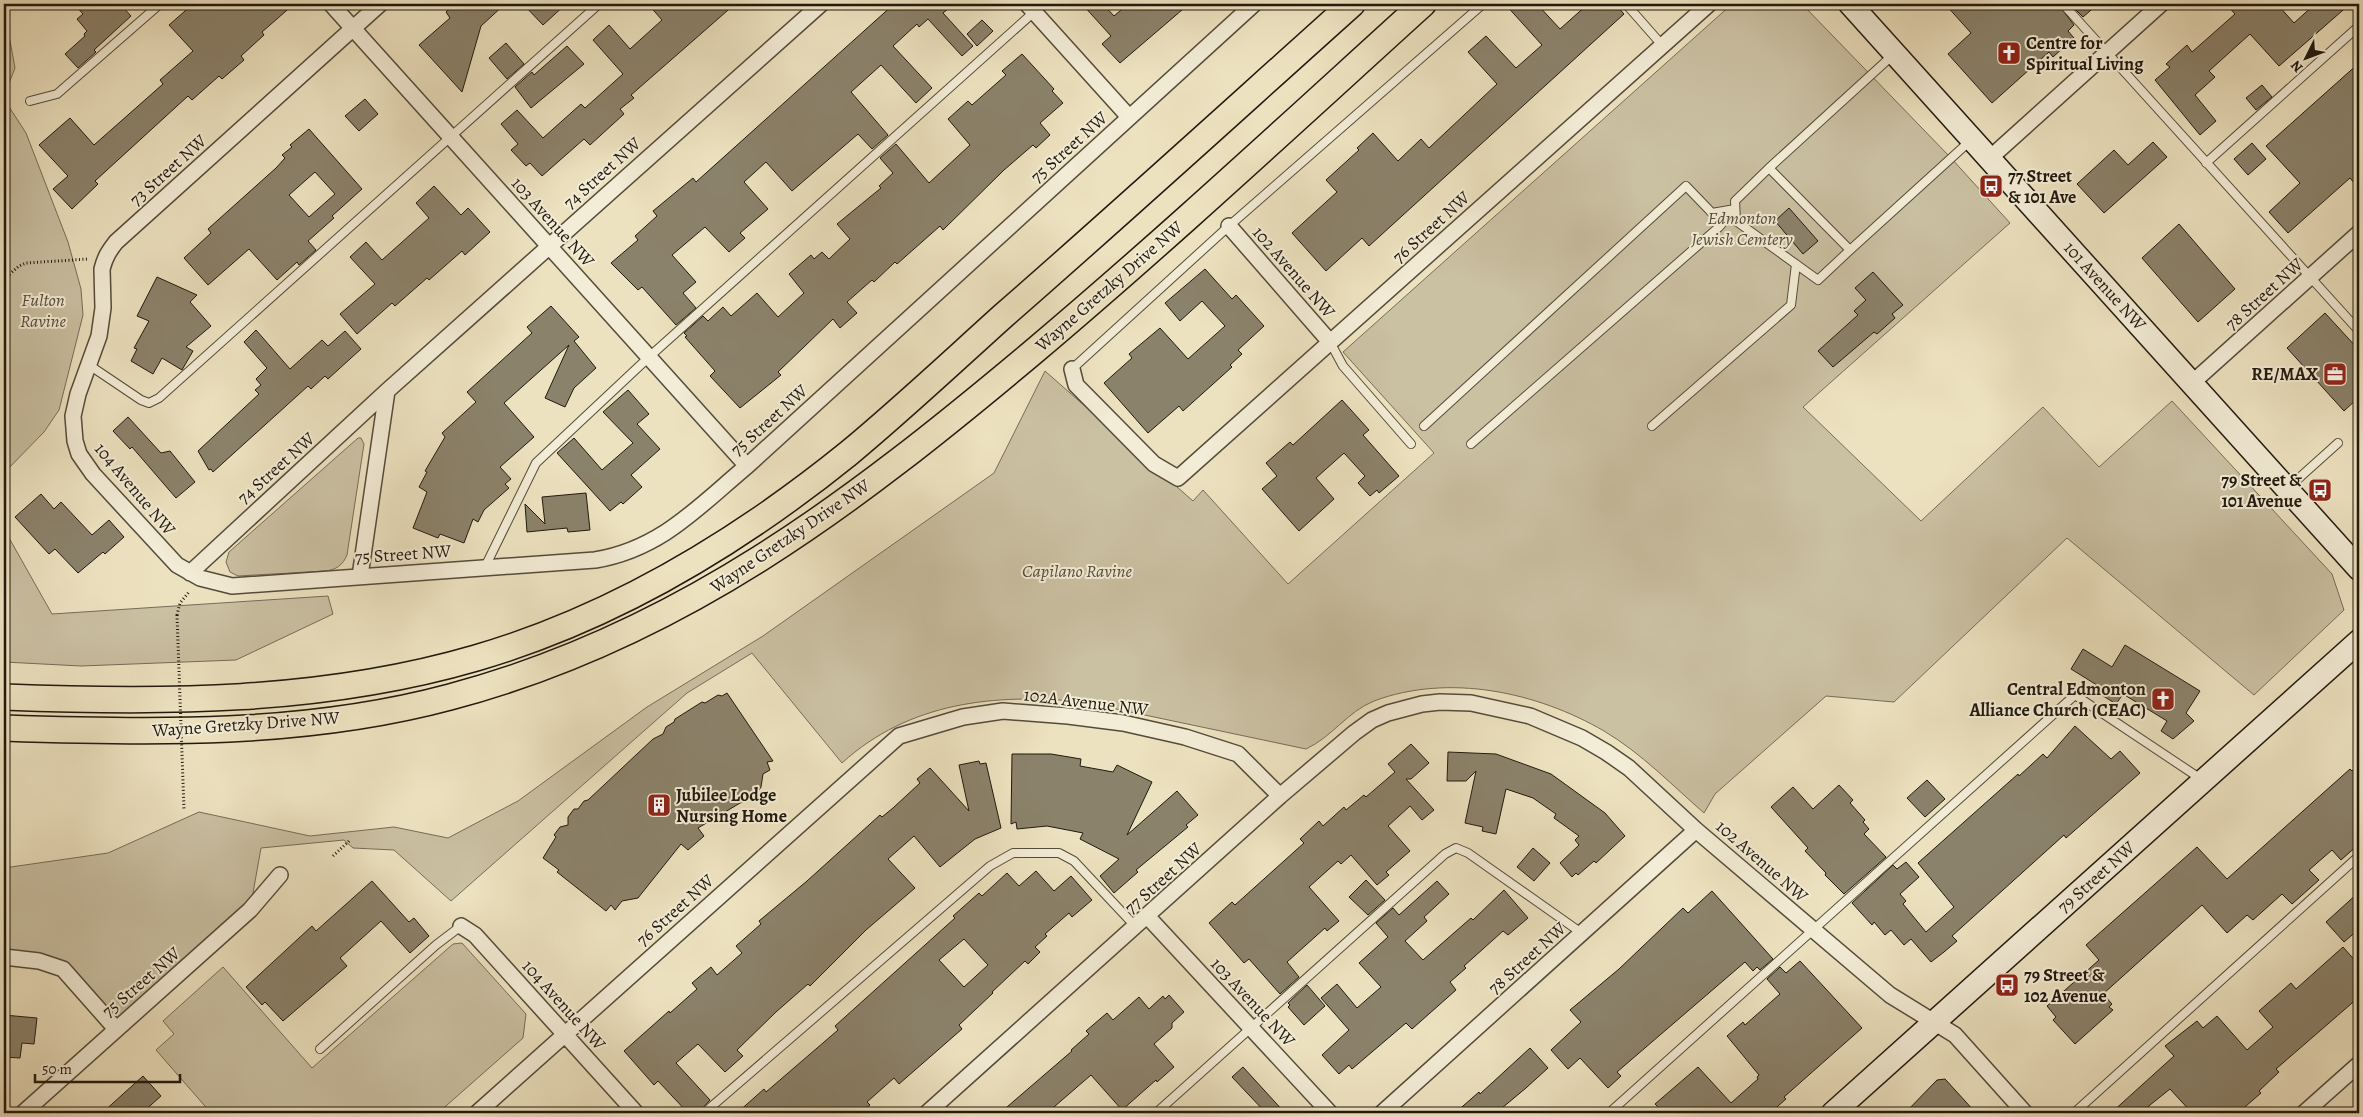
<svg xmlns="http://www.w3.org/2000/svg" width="2363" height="1117" font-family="Alegreya,serif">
	<rect width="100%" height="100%" fill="#ede2c0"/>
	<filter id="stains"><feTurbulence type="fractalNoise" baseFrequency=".004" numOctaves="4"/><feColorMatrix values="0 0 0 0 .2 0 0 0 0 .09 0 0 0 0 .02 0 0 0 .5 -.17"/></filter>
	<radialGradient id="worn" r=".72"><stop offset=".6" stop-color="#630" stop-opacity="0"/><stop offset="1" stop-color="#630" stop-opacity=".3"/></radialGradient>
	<path fill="#cac0a2" stroke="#766c58" d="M1732,4H1802L1951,158L2010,223L1803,407L1921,521L2043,407L2099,467L2172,401L2332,574L2344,610L2254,695L2067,538L1894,702L1826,696L1715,794L1704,813C1672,785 1641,753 1604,731C1537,692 1449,673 1374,701C1347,712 1332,737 1306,749L1083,702C995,693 909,702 842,763L752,653L687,693L451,901L394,850L353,848L344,840L261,848L250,910L116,1029L63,969L4,957V868L108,853L199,812L310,836L394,827L448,838L518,801L647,707L763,636L994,473L1045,371L1193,501L1203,490L1288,584L1434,453L1343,352Z
		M4,8L15,68L4,96Z
		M4,99L26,133L68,242L81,289L83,315L59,410L44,432L4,473Z
		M358,438H361L364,444L347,555C343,565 336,570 325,571L238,576L230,572L226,562L229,552Z
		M4,529L52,614L328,596L333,614L236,660L81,666L4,662Z
		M462,943L526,1014L523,1038L438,1113H211L156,1050L174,1034L163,1021L223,967L312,1068L453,944Z"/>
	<path fill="#8b826b" stroke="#21190e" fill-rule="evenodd" d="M74,4H120L131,16L94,50L96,52L78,68L65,54L85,36L84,34L87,31L77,19L83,14Z
		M193,4H294L262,32L264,35L241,56L244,60L222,79L219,76L192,100L188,96L95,181L98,184L72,209L53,189L68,176L39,145L70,118L94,145L163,84L160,80L193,51L169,25Z
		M455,4H505L481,26L462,92L419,45L450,18L446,12Z
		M523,4H566L543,25Z
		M648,4H735L631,95L634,98L620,109L624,114L590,145L584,139L542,176L530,163L526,166L511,150L518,144L501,124L517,110L543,138L581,104L585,108L623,74L593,40L609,25L630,49L662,20Z
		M894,4H954L943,13L973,46L962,56L928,19L919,27L917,24L893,46L932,88L916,103L881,65L851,92L888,135L872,149L858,134L792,191L766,162L744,182L768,209L740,233L745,238L729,252L705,227L672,255L696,282L683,293L696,308L676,325L642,287L638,290L611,263L638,240L635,236L657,216L653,211L693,178L696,182Z
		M1082,4H1103L1114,16L1128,4H1189L1120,63L1102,44L1111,36Z
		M1505,4H1537L1560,29L1588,4H1615L1624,14L1369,246L1362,238L1326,271L1292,233L1337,192L1326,180L1359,150L1357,148L1373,133L1398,161L1421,139L1429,148L1497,84L1468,52L1486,36L1516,68L1542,45Z
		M1945,4H2058L2074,25L2068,31L2074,38L2053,57L2049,52L1992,103L1948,54L1971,33Z
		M2070,4H2098L2083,17Z
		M2226,4H2277L2294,23L2315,4H2350L2279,66L2250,34L2209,71L2215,77L2195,95L2216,121L2200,135L2155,80L2170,67L2166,64L2187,45L2192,52L2235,14Z
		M982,20L993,31L977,46L967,34Z
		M506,43L524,64L507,79L489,58Z
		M567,46L584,64L531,108L515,87L532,72L534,75Z
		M1022,54L1054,89L1052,91L1063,103L1040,123L1050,135L1036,148L1033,145L1004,170L943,230L940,226L897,264L895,262L874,282L872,280L847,302L857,313L840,328L833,319L778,372L781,375L740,408L710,376L715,371L685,337L687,336L684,333L703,316L708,321L723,307L731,316L757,293L778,317L804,293L789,274L811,255L814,259L822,252L829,259L850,239L837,224L881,188L879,186L893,173L880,158L896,144L929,183L970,145L948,119L968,101L972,105L1006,75L1002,71Z
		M2359,63V189L2350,178L2288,233L2269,212L2300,183L2266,146Z
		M2262,85L2272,97L2256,110L2246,98Z
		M365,99L378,114L359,131L345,116Z
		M309,129L362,189L332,216L334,218L308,241L316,250L299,265L297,262L277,280L249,249L208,285L184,258L211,233L208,229L276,168L285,158L282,155L292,147L290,145ZM315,172L335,194L309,217L289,195Z
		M2153,142L2167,157L2104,213L2077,184L2114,150L2128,165Z
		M2252,143L2266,159L2248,175L2234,159Z
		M434,186L461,215L468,208L490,232L465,255L462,251L429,280L427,278L395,306L392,303L357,334L340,314L375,284L350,257L366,242L382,260L429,218L416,203Z
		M1789,208L1818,241L1803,254L1775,221Z
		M2179,224L2235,289L2198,322L2142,258Z
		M1205,269L1232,299L1236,295L1264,326L1238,350L1242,354L1230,365L1232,367L1183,411L1179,406L1148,433L1104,383L1132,358L1129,354L1160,328L1188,359L1225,326L1202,301L1180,321L1165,303Z
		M1873,272L1903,305L1892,314L1895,318L1877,334L1874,332L1833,367L1818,351L1858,315L1854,311L1866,300L1855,288Z
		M157,277L197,295L190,302L211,326L186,347L193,351L182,370L162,358L153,374L131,361L137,349L134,348L149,321L137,316Z
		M551,306L579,337L574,341L596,368L574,388L565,407L545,398L569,345L504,403L534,437L500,467L511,479L505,484L509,488L484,510L478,522L473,519L464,543L440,534L438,538L413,528L427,492L419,487L427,472L425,471L445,437L442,433L476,402L467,392L532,333L527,327Z
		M2325,313L2359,350V397L2344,411L2287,348Z
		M256,330L290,369L322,340L328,346L345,331L361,349L328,379L325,376L311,389L308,386L213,472L211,469L209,470L198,451L259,394L255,390L261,385L256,379L267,368L244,342Z
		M628,390L649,414L637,424L660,449L631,475L642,487L623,504L621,502L610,511L557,453L574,438L602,470L633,443L603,412Z
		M1342,400L1369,430L1363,435L1399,476L1379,493L1377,490L1370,496L1358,483L1365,476L1344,453L1316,478L1334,499L1299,531L1262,489L1277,476L1266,463L1290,442L1293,445Z
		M128,417L161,453L170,451L195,482L176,498L132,447L130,449L113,431Z
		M586,493L590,530L568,532L567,528L527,532L525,504L545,524L542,497Z
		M41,494L54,509L61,502L92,535L109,520L124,537L105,554L103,552L78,573L55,549L49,554L15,517Z
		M2125,645L2200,691L2186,713L2194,721L2173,739L2161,731L2167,721L2123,694L2116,704L2097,692L2100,687L2071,669L2083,649L2112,667Z
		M727,693L773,761L767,762L770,770L763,774L761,787L757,793L698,828L704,836L688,850L681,844L638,898L622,901L615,910L611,905L606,911L557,872L559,870L543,858L556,837L554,835L560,827L568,825V817L574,809H578L584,801L588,800L653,739L663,734L666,727L674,722L675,719L702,702L705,703L718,695L722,696Z
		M2075,726L2111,759L2120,751L2140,773L2066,838L2064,835L1952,936L1957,941L1944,952L1931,962L1911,939L1904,945L1891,930L1885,935L1874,922L1872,925L1852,903L1893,865L1897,869L1906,862L1919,877L1900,894L1906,901L1903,904L1926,932L1954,907L1918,863L2018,774L2019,776L2043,754L2047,758Z
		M1411,744L1429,763L1411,779H1406L1434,810L1422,820L1410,806L1388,826L1410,851L1386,872L1389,875L1377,885L1351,855L1341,864L1338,861L1309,887L1339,921L1327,931L1325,928L1287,962L1299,977L1280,994L1249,959L1244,963L1209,923L1232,902L1235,905L1304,843L1300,839L1319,821L1323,826L1344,807L1346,810L1364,795L1366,797L1395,772L1388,764Z
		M1448,752L1496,754L1551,774L1605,813L1625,836L1596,863L1594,861L1578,875L1576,873L1572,877L1560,863L1579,845L1575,840L1579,836L1554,818L1556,814L1533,798L1506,789L1496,834L1482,831L1483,827L1465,823L1476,771L1466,781H1447Z
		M1012,754H1051L1081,759L1080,766L1113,772L1117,765L1152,782L1127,835L1177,791L1198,815L1186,825L1188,827L1136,870L1138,872L1114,893L1100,876L1119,859L1080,839L1083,833L1047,826L1017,829L1016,822L1011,824Z
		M979,761L980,764L986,763L1001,828L975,839L940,867L914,836L888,859L915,888L866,930L810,986L808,984L776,1012L737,1050L743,1056L725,1072L698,1044L676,1063L710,1100L698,1113H688L658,1081L654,1085L624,1051L669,1011L670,1013L697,989L692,983L711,967L717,975L742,953L736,946L761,924L759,921L807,881L880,815L882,817L893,808L920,783L917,779L930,768L969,811L959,765Z
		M2359,765V844L2341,860L2332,850L2309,870L2319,880L2292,904L2282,894L2253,920L2247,915L2227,933L2202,905L2103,994L2112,1004L2109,1007L2113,1010L2075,1044L2053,1020L2056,1017L2047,1006L2099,960L2086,945L2197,847L2227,879L2350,769L2352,771Z
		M1927,780L1945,799L1925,817L1907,798Z
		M1839,785L1853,800L1850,803L1865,820L1863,822L1869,829L1864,834L1886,857L1844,894L1825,875L1826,873L1805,851L1808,848L1771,807L1793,787L1813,809Z
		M1533,848L1550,863L1534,881L1517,867Z
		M1036,871L1054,891L1071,876L1092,900L1072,917L1069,913L1045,934L1047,936L1035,947L1040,952L1028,964L1025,961L992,992L993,993L959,1025L962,1029L899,1084L894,1078L867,1102L870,1105L861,1113H737L764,1089L766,1092L838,1030L835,1026L955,918L953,916L979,893L982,896L1007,873L1019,886ZM964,939L988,965L964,987L939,960Z
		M1366,880L1385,900L1368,915L1349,897Z
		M372,881L409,922L414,918L429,936L410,953L381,921L340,958L347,966L283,1021L265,1002L262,1005L246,987L312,926L316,931Z
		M1437,881L1449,894L1424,917L1427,921L1405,941L1423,960L1471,918L1473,920L1504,890L1528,918L1508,935L1503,931L1464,966L1466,968L1450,982L1456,990L1412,1029L1406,1023L1352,1069L1349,1065L1339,1074L1322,1055L1349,1030L1321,998L1337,984L1357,1008L1381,987L1359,963L1388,937L1376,923L1393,908L1399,915Z
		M1712,891L1773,959L1760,970L1757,967L1753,971L1745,962L1617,1072L1621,1076L1608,1088L1580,1058L1568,1069L1551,1050L1581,1022L1570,1010L1619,969L1683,908L1688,913Z
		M2359,892V929L2344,942L2326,922Z
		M2343,947L2359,965V997L2276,1069L2279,1072L2259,1091L2261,1093L2238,1113H2192L2170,1089L2140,1113H2111L2174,1056L2165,1046L2197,1021L2203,1028L2217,1016L2247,1050L2273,1027L2259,1011L2291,983L2296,989Z
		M1800,961L1862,1028L1784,1097L1786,1099L1770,1113H1664L1655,1104L1698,1067L1731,1103L1758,1079L1757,1077L1759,1075L1727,1036L1743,1022L1745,1025L1780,994L1767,979L1780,967L1786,973Z
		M1307,985L1325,1006L1304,1025L1288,1007L1290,1005L1288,1003Z
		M1169,995L1184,1012L1172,1023V1028L1154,1044L1174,1067L1157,1082L1156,1080L1122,1110L1091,1075L1047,1113H1000L1072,1051L1071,1050L1089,1034L1086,1031L1107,1013L1113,1020L1139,997L1149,1009L1163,996L1165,999Z
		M4,1015L37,1018L34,1044L22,1043L20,1058L4,1057Z
		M1530,1048L1548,1068L1526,1088L1496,1113H1455L1479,1092L1480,1094Z
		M1243,1067L1285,1113H1266L1232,1077Z
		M143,1076L161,1096L142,1113H102Z
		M1945,1079L1976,1113H1905L1937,1080Z"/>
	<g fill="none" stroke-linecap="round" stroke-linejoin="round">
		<g stroke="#544b3a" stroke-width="10">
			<path id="lane" d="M1626,4L1662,45
				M2063,4L2359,331
				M1894,54L1769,168L1850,250L1970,141
				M30,101L57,94L160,4
				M2206,163L2359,26
				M1769,168L1735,201L1736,221L1818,280L1850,250
				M1330,342L1343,366L1411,444
				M89,365L141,400L149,403L159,398L599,4
				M1072,369L1229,226L1483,4
				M1424,426L1686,186L1712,213L1735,209
				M1652,426L1791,305L1796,264
				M1471,444L1719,227L1735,209
				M2289,487L2338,443
				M485,567L536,463L649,357L1043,4
				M320,1049L436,945L461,926
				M4,1113H6
				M704,1113L990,866L1013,853H1059L1074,861L1136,927
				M1156,1113L1445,854L1456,848L1468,853L1583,934
				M1609,1113L2075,695L2201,779
				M2074,1113L2359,856"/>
		</g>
		<g stroke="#544b3a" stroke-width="18">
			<path id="street" d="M331,4L747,466
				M380,4L116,242C109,251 105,257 102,269L103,308L99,336L78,394L73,416L75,441L79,454L93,474L177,565L200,578L232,586L595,560C661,549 698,507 747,466L1254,4
				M1027,4L1129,117
				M1990,158L2161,4
				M1229,226L1330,342
				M1072,369L1076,385L1154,464L1178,478L1709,4
				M2192,383L2359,233
				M190,573L387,391L821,4
				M360,576L387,391
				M1148,917L1330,1113
				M461,926L475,935L636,1113
				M4,957L39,961L63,969L116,1029
				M23,1113L250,910L280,875
				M477,1113L899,736L963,717L1003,711L1068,716L1123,723L1185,737L1238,754L1280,796
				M927,1113L1280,796L1354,733L1372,720L1388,713L1422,704L1440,702L1471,703L1530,716L1582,738L1606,752L1629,768L1696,830L1890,995L1955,1035L2025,1113
				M1382,1113L1696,830
				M2304,1113L2359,1064"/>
		</g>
		<g stroke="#21190e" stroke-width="25">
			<path id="secondary" d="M1850,4L2359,569
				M1833,1113L2359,641"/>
		</g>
		<g stroke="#21190e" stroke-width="28">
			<path id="primary" d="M4,697C162,703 322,703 476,658C613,618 739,542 849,453C902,409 952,362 1003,316C1121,213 1236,108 1352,4
				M4,728C153,733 305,736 450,697C680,636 853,503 1032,353C1166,240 1294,121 1423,4"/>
		</g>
		<path stroke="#21190e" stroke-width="3" stroke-dasharray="1 2.5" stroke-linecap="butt" d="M4,279L19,266L26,263L88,259
			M177,615L180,603L189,592
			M333,856L349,841"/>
		<use href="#lane" stroke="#f3ecd6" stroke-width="8"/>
		<use href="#street" stroke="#f3ecd6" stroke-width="15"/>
		<use href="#secondary" stroke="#f3ecd6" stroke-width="22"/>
		<use href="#primary" stroke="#ede2c0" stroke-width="25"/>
		<path stroke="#21190e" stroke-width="3" stroke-dasharray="1 2.5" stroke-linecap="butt" d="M177,615L184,810"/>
	</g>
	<defs>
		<g id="church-square" transform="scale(1.25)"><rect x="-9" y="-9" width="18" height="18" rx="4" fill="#8f2418" stroke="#f3ecd6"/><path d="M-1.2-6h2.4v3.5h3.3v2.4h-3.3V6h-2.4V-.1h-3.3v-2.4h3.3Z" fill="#fff"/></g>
		<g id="bus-square" transform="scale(1.25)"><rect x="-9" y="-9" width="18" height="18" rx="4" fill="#8f2418" stroke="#f3ecd6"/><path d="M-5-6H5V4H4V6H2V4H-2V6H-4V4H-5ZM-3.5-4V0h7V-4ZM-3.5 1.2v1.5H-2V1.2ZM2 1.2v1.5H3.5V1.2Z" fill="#fff"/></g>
		<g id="office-square" transform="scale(1.25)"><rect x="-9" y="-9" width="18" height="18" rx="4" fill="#8f2418" stroke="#f3ecd6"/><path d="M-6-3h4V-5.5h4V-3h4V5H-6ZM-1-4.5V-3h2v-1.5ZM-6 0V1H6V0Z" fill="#fff"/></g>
		<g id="building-square" transform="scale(1.25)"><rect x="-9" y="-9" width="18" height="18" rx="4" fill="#8f2418" stroke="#f3ecd6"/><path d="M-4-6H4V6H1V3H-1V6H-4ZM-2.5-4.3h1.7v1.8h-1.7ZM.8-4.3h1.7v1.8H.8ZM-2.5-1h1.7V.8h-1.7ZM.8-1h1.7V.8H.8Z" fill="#fff"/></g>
	</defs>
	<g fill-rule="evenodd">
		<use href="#church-square" x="2009" y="53"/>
		<use href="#bus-square" x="1991" y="186"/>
		<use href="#office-square" x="2335" y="374"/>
		<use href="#bus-square" x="2320" y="490"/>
		<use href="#church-square" x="2163" y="699"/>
		<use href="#building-square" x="659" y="805"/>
		<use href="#bus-square" x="2007" y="985"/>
	</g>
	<g text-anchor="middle" stroke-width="4" stroke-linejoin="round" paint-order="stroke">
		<g font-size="18" font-weight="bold" fill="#21190e" stroke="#f3ecd6" text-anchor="start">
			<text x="2026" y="49">Centre for<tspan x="2026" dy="21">Spiritual Living</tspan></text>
			<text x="2008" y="182">77 Street<tspan x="2008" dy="21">&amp; 101 Ave</tspan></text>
			<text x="2318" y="380" text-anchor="end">RE/MAX</text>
			<text x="2302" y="486" text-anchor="end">79 Street &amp;<tspan x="2302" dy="21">101 Avenue</tspan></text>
			<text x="2146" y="695" text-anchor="end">Central Edmonton<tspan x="2146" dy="21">Alliance Church (CEAC)</tspan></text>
			<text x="676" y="801">Jubilee Lodge<tspan x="676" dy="21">Nursing Home</tspan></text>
			<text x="2024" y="981">79 Street &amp;<tspan x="2024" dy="21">102 Avenue</tspan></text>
		</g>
		<g font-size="18" fill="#21190e" stroke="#f3ecd6">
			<text transform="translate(1069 147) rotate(-42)" y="6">75 Street NW</text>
			<text transform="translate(168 170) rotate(-42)" y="6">73 Street NW</text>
			<text transform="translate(602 173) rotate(-42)" y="6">74 Street NW</text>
			<text transform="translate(553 222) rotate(48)" y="6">103 Avenue NW</text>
			<text transform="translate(1431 227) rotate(-42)" y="6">76 Street NW</text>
			<text transform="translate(1294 272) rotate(49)" y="6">102 Avenue NW</text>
			<text transform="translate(1109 286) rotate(-41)" y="6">Wayne Gretzky Drive NW</text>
			<text transform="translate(2105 286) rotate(48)" y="6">101 Avenue NW</text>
			<text transform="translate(2264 294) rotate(-42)" y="6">78 Street NW</text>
			<text transform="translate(769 420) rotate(-42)" y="6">75 Street NW</text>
			<text transform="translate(276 468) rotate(-42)" y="6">74 Street NW</text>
			<text transform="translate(135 489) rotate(50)" y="6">104 Avenue NW</text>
			<text transform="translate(790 536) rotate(-34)" y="6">Wayne Gretzky Drive NW</text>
			<text transform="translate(403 554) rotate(-4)" y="6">75 Street NW</text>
			<text transform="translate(1086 702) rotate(7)" y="6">102A Avenue NW</text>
			<text transform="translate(246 724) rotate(-4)" y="6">Wayne Gretzky Drive NW</text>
			<text transform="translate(1762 861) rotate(41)" y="6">102 Avenue NW</text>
			<text transform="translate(2096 877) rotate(-42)" y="6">79 Street NW</text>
			<text transform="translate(1163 878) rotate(-42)" y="6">77 Street NW</text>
			<text transform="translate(675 910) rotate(-42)" y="6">76 Street NW</text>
			<text transform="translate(1527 958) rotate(-42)" y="6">78 Street NW</text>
			<text transform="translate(141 982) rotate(-41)" y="6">75 Street NW</text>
			<text transform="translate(1253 1002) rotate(47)" y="6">103 Avenue NW</text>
			<text transform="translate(564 1005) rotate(48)" y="6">104 Avenue NW</text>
		</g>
		<g font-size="18" font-style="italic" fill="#544b3a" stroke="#f3ecd6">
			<text x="1742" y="224">Edmonton<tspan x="1742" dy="21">Jewish Cemtery</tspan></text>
			<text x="43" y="306">Fulton<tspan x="43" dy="21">Ravine</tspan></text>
			<text x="1077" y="577">Capilano Ravine</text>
		</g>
	</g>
	<rect width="2363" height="1117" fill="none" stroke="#ede2c0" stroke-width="20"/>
	<rect x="5" y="5" width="2353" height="1107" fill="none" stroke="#21190e" stroke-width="2.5"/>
	<rect x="10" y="10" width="2343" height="1097" fill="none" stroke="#21190e"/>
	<g transform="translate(2306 58) rotate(228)" stroke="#f3ecd6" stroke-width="4" paint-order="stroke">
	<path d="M0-4L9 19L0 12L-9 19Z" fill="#21190e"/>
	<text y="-8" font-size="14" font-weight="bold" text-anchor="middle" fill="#21190e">N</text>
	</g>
	<path d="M35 1074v8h145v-8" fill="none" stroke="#21190e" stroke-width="2.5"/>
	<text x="42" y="1074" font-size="15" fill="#21190e" stroke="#f3ecd6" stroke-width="4" paint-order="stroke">50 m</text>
	<rect width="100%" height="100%" filter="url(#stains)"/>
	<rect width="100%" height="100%" fill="url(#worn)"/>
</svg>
